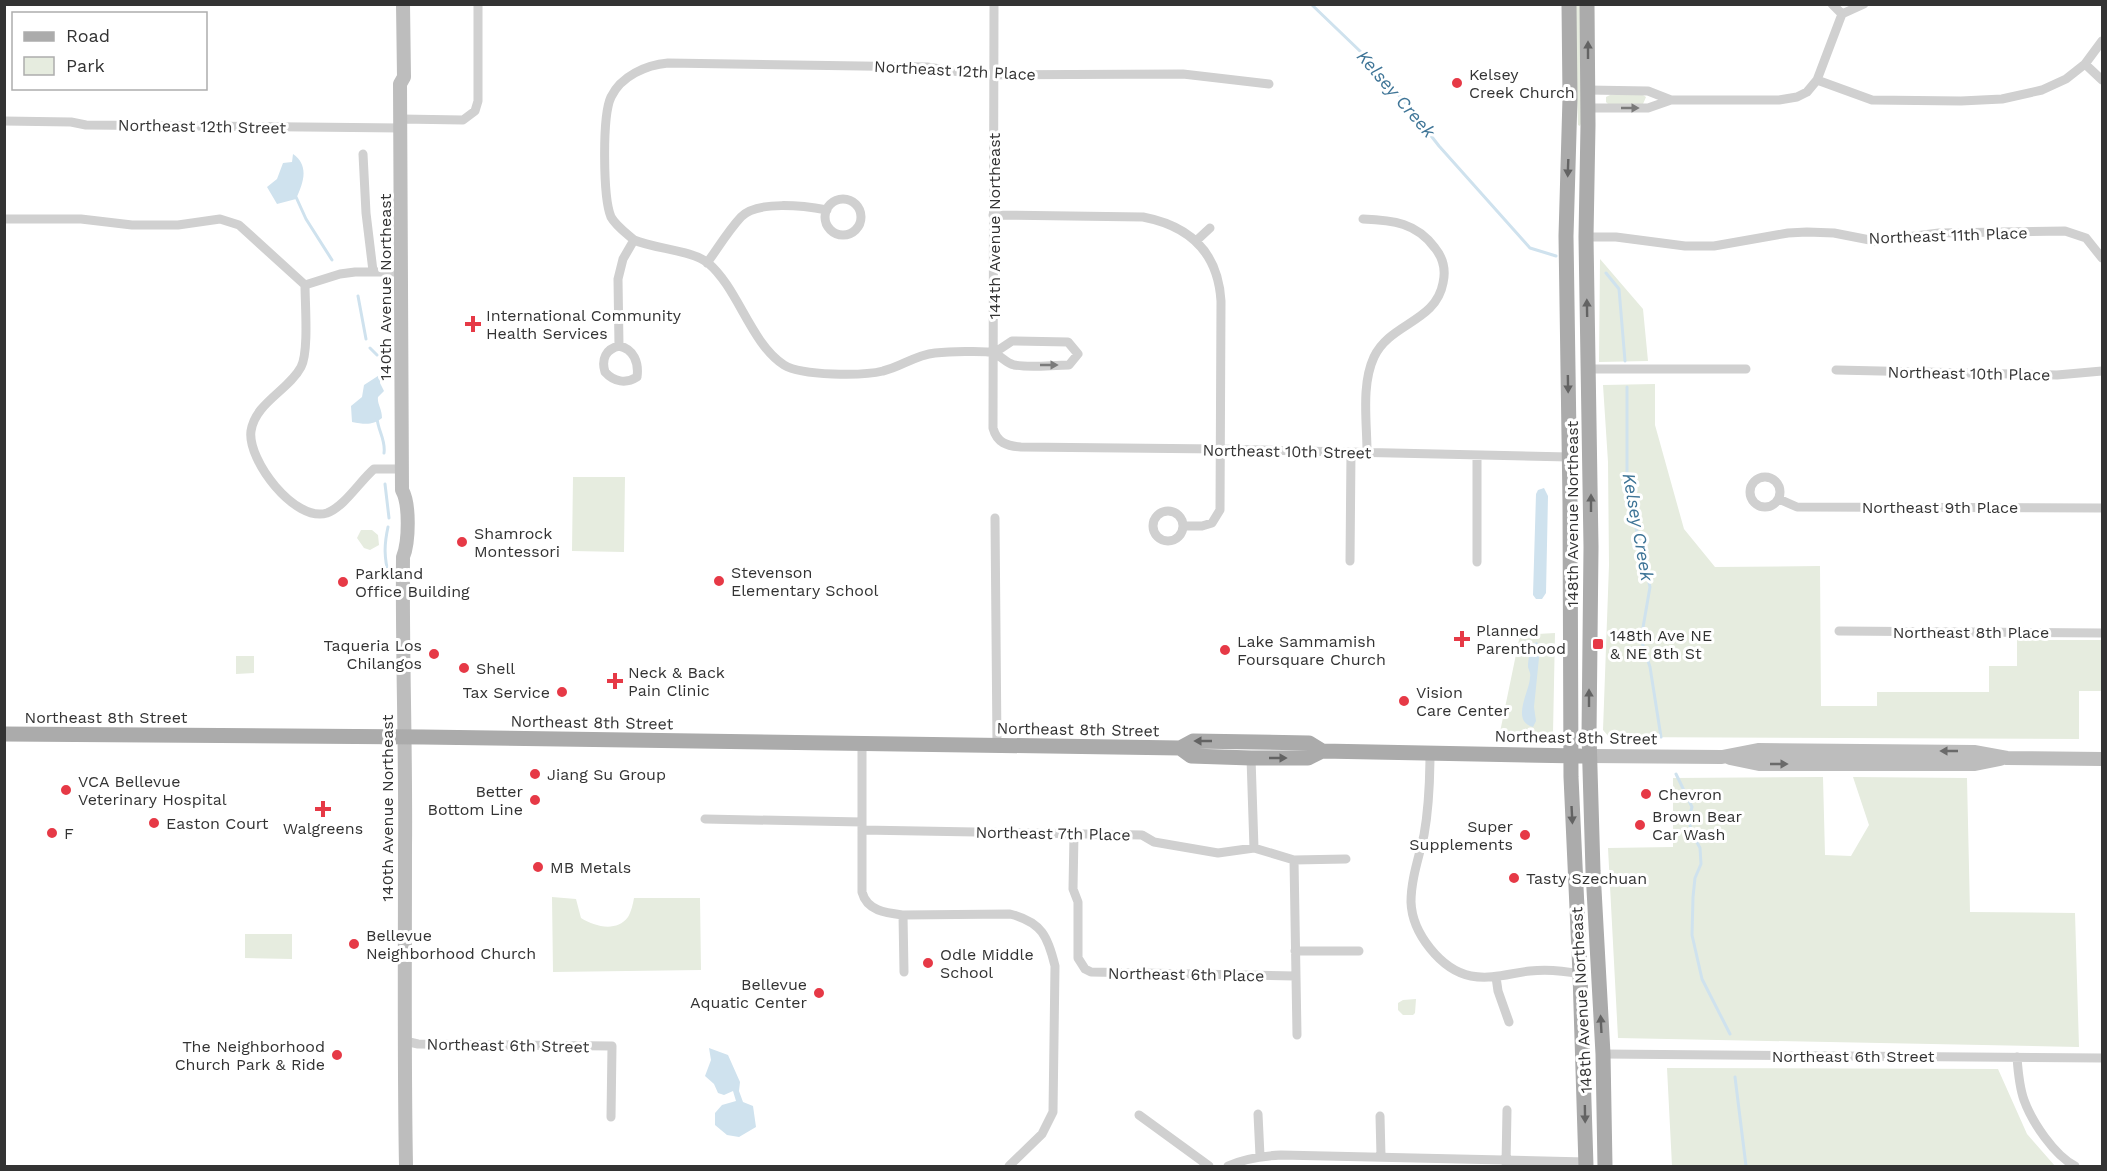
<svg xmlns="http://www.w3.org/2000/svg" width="2107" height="1171" font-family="'Work Sans',sans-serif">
	<rect width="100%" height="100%" fill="#fff"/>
	<path fill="#e6ecdf" d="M1573,5H1580L1581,124L1580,126L1578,125C1577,84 1573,45 1573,5Z
		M1610,95H1643L1646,97L1643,104H1608L1606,102V97Z
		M1600,259L1643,309L1648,361L1599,362Z
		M1655,384V425L1684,529L1715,567L1820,566L1821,706H1877V692H1989V666H2017V640H2102V691H2079V739L1609,737L1603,730L1609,565L1608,462L1603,385Z
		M573,477H625L624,552L572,551Z
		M361,530H372L378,535L379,545L370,550L364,548L357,538Z
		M1555,633L1553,733L1500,732L1520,635Z
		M236,656H254V673L236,674Z
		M1823,777L1825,855L1851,856L1869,825L1853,777L1967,778L1970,912L2075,913L2079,1047L1618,1038L1608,848L1673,847V778Z
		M552,897L576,899L581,918C594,926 616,933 628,917C631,912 633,904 634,898H700L701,970L553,972Z
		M245,934H292V959L245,958Z
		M1416,999L1415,1013L1413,1015H1403L1398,1010V1003L1403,1000Z
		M1667,1068L1998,1069L2027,1134L2055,1166H1672Z"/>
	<path fill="#cfe2ee" d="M293,154C310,166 303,183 296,199L277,204L267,187L277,179L283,163L292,162Z
		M381,374L380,383L384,391L378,397C377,404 382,409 382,418C372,426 364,424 352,422L351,406L362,397L364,385Z
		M1544,488L1548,496L1546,593L1542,599H1536L1533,595L1536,494L1538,490Z
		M1537,642L1540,648L1534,707L1536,721L1533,727C1510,721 1530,691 1530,677C1531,673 1529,671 1528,667C1528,660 1530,650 1532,644Z
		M709,1048L728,1055L740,1082L739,1091L743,1102L753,1106L756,1127L739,1137L727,1135L715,1125V1113L722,1105L736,1101L733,1091L724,1095L718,1093L714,1084L705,1076L711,1060Z"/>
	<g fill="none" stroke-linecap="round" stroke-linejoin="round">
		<path stroke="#cfe2ee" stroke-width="3" d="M1311,4L1362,53L1404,101L1439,146L1530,248L1556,256
			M296,197L306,219L332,260
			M1606,273L1619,289L1625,361
			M358,296L366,339
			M370,348L377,355
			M1627,387V489L1650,587L1641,639L1650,667L1661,737
			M377,418C378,431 386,440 384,453
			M385,484L389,518
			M388,527C384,545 384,558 389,576
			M1676,774L1692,807L1689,818L1691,831L1700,848L1701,864L1695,878L1693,897L1692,935L1702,979L1730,1034
			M1735,1077L1746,1166"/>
		<path stroke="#d0d0d0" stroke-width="9" d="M994,4L993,428C997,443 1007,446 1021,447L1220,449L1569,457
			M1832,4L1842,14L1864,4
			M2085,64L2102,41
			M1817,80L1842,14
			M1588,90L1648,91L1671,100H1779L1797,97L1807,92L1817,80L1872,100L1961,101L2002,99L2042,90L2066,79L2085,64L2102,80
			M1588,108H1648L1671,100
			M401,119L463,120L475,111L478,101V6
			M4,121L71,122L86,125L401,128
			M363,154L366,213L373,271
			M825 217a18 18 0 1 1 36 0a18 18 0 1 1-36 0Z
			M993,215L1143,217C1190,226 1218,252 1221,301L1220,510L1212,523L1202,526H1183
			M4,219H81L132,225H178L220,219L239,225L305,285L340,274L355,272H401
			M1363,219C1393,220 1417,223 1435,248C1443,258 1446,270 1443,283C1436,322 1390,323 1374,357C1361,385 1367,422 1367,452
			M1586,237H1616L1685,246H1714L1788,233L1807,232L1834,233L1875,241L1939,233L2065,231L2086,238L2102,258
			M634,240C655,249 692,250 708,263C738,288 751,344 784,365C802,376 863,376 883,371C901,367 915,355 935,353C946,352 985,350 994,353C1001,356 1006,363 1014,365C1031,368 1051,365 1069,365L1078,354L1068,342L1012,341L994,353
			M1196,241L1210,228
			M707,263C718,248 728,231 741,217C757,200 805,206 827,210
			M305,285C305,304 309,352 301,367C289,390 255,403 251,431C247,460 295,523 327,513C344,507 360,481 374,469H402
			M619,346L618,279L623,259L634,240C626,233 616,226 611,217C603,198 602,116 611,97C621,76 646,65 668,63L927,67L980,75L1183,74L1269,84
			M619,346C634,349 639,363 637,377C626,384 614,382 605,372C601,359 606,349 619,346Z
			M1588,369H1746
			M1836,370L2057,375L2102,371
			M1477,455V562
			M1750 492a15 15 0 1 1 30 0a15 15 0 1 1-30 0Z
			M1779,499L1797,507L2102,508
			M1153 526a15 15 0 1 1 30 0a15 15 0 1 1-30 0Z
			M995,518L997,746
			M1350,561L1351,452
			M1839,631L2102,633
			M862,744V892C867,911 886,913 903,915L904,972
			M1430,752C1430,780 1429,807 1424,835C1419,857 1411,879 1411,902C1412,933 1441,970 1471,976C1492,980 1511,973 1530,971C1547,969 1565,971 1580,974
			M1251,758L1254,848
			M705,819L862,822
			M862,830L1142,835L1154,842L1218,853L1254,848L1294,860L1346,859
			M1074,834L1073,889L1078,902V958L1085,969L1091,972L1295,976
			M1294,860L1297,1035
			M903,915L1010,914C1042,922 1048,937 1055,966L1053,1112L1042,1134L1009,1166
			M1295,951H1359
			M1496,977L1498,991L1509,1022
			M405,1041L418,1044L612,1046L611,1117
			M1603,1054L2102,1058
			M2017,1057C2018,1071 2019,1086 2024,1100C2032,1122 2054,1155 2075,1166
			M1258,1114L1260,1156
			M1139,1115L1209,1166
			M1380,1116L1381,1156
			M1506,1164L1507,1110
			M1228,1166C1245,1158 1263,1156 1281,1155L1586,1162"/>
		<path stroke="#bdbdbd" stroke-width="14" d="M403,4L404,77L400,84L402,490C410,504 409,542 403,557C402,654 406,751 405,848C405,954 404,1060 406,1166
			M1589,756L1722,757L1758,750L1974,752L2007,758L2102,759
			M1730,758L1759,764H1975L2000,759"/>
		<path stroke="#ababab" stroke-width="15" d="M1569,4L1570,98L1566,236L1570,503L1571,777L1580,974L1586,1166
			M1587,4L1588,125L1586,237L1591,547L1589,735L1593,871L1603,1054L1605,1166
			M4,734L423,737L1180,748L1193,741L1309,743L1322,751
			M1180,748L1191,756L1251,758H1308L1322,751L1580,756"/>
	</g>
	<defs><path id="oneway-solid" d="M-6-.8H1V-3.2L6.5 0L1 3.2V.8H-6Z" transform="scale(1.5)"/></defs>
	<g fill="#636363">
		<use href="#oneway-solid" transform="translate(1588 50) rotate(-90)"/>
		<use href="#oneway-solid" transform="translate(1568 168) rotate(92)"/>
		<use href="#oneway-solid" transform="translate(1587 308) rotate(-91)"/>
		<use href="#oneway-solid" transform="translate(1568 384) rotate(89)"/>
		<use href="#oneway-solid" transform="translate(1591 503) rotate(-90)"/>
		<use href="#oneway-solid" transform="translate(1589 698) rotate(-90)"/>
		<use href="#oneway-solid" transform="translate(1203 741) rotate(-180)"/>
		<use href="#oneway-solid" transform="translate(1278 758)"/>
		<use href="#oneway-solid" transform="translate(1572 815) rotate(87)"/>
		<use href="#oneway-solid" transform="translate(1601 1024) rotate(-93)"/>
		<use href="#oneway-solid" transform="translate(1585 1114) rotate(89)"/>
	</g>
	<g fill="#7a7a7a">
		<use href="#oneway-solid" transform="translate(1630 108)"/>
		<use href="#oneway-solid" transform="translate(1049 365)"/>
	</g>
	<g fill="#6a6a6a">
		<use href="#oneway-solid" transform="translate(1949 751) rotate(-180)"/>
		<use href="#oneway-solid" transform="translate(1779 764)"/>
	</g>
	<g fill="#e63946" stroke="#fff" stroke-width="2">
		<circle cx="1457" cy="83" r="6"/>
		<path d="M470 315h6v6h6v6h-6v6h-6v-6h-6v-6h6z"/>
		<circle cx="462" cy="542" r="6"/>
		<circle cx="719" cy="581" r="6"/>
		<circle cx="343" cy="582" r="6"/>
		<path d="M1459 630h6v6h6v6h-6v6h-6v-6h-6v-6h6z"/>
		<rect x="1592" y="638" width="12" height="12" rx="3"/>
		<circle cx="1225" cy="650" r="6"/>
		<circle cx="434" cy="654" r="6"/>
		<circle cx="464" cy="668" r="6"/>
		<path d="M612 672h6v6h6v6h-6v6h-6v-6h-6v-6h6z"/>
		<circle cx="562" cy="692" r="6"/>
		<circle cx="1404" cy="701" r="6"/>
		<circle cx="535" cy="774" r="6"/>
		<circle cx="66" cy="790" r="6"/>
		<circle cx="1646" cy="794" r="6"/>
		<circle cx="535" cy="800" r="6"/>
		<path d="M320 800h6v6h6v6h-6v6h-6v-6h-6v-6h6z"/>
		<circle cx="154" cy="823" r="6"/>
		<circle cx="1640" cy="825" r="6"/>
		<circle cx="52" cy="833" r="6"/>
		<circle cx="1525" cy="835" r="6"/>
		<circle cx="538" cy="867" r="6"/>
		<circle cx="1514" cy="878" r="6"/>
		<circle cx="354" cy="944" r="6"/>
		<circle cx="928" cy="963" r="6"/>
		<circle cx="819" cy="993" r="6"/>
		<circle cx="337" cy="1055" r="6"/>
	</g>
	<g text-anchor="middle" stroke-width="6" stroke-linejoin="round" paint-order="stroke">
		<g font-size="16" fill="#333" stroke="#fff">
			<text transform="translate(955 70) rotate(3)" y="6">Northeast 12th Place</text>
			<text transform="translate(202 126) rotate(1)" y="6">Northeast 12th Street</text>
			<text transform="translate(994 226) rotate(-90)" y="6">144th Avenue Northeast</text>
			<text transform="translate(1948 235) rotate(-2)" y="6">Northeast 11th Place</text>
			<text transform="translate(385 287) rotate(-90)" y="6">140th Avenue Northeast</text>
			<text transform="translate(1969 373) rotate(1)" y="6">Northeast 10th Place</text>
			<text transform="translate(1287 451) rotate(1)" y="6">Northeast 10th Street</text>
			<text x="1940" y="513">Northeast 9th Place</text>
			<text transform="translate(1572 514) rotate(-90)" y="6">148th Avenue Northeast</text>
			<text x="1971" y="638">Northeast 8th Place</text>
			<text x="106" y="723">Northeast 8th Street</text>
			<text transform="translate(592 722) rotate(1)" y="6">Northeast 8th Street</text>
			<text transform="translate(1078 729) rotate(1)" y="6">Northeast 8th Street</text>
			<text transform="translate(1576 737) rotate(1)" y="6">Northeast 8th Street</text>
			<text transform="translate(387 808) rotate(-90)" y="6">140th Avenue Northeast</text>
			<text transform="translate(1053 833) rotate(1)" y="6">Northeast 7th Place</text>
			<text transform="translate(1186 974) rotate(1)" y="6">Northeast 6th Place</text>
			<text transform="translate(1581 1000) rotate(-93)" y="6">148th Avenue Northeast</text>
			<text transform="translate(508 1045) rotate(1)" y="6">Northeast 6th Street</text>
			<text x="1853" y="1062">Northeast 6th Street</text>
		</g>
		<g font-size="16" fill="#333" stroke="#fff" text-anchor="start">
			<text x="1469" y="80">Kelsey<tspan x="1469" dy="18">Creek Church</tspan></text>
			<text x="486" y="321">International Community<tspan x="486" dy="18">Health Services</tspan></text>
			<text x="474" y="539">Shamrock<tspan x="474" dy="18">Montessori</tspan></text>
			<text x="731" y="578">Stevenson<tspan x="731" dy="18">Elementary School</tspan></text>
			<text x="355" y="579">Parkland<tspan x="355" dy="18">Office Building</tspan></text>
			<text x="1476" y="636">Planned<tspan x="1476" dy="18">Parenthood</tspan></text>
			<text x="1610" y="641">148th Ave NE<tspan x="1610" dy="18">&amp; NE 8th St</tspan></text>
			<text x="1237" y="647">Lake Sammamish<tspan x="1237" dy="18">Foursquare Church</tspan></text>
			<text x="422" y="651" text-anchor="end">Taqueria Los<tspan x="422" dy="18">Chilangos</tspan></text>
			<text x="476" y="674">Shell</text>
			<text x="628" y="678">Neck &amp; Back<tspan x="628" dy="18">Pain Clinic</tspan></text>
			<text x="550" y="698" text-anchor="end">Tax Service</text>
			<text x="1416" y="698">Vision<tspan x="1416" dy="18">Care Center</tspan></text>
			<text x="547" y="780">Jiang Su Group</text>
			<text x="78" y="787">VCA Bellevue<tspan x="78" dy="18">Veterinary Hospital</tspan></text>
			<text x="523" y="797" text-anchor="end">Better<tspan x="523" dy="18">Bottom Line</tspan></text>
			<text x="1658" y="800">Chevron</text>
			<text x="1652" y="822">Brown Bear<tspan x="1652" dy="18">Car Wash</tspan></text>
			<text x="166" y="829">Easton Court</text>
			<text x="1513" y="832" text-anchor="end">Super<tspan x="1513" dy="18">Supplements</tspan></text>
			<text x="323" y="834" text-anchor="middle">Walgreens</text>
			<text x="64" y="839">F</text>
			<text x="550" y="873">MB Metals</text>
			<text x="1526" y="884">Tasty Szechuan</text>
			<text x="366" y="941">Bellevue<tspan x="366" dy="18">Neighborhood Church</tspan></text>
			<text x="940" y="960">Odle Middle<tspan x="940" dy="18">School</tspan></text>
			<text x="807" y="990" text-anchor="end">Bellevue<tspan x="807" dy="18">Aquatic Center</tspan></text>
			<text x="325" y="1052" text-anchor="end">The Neighborhood<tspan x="325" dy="18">Church Park &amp; Ride</tspan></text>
		</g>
		<g font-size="18" font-style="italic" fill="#3f7597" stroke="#fff">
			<text transform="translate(1396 94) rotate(49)" y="6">Kelsey Creek</text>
			<text transform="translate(1638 527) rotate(80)" y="6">Kelsey Creek</text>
		</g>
	</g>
	<rect width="2107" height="1171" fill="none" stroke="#333333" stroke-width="12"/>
	<rect x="12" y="12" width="195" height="78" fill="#ffffff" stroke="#adadad" stroke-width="1.5"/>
	<rect x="24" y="32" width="30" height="9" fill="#ababab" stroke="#adadad" stroke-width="1.5"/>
	<text x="66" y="42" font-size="18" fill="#333333">Road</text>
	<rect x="24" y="57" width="30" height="18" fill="#e6ecdf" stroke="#adadad" stroke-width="1.5"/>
	<text x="66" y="72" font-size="18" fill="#333333">Park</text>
</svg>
